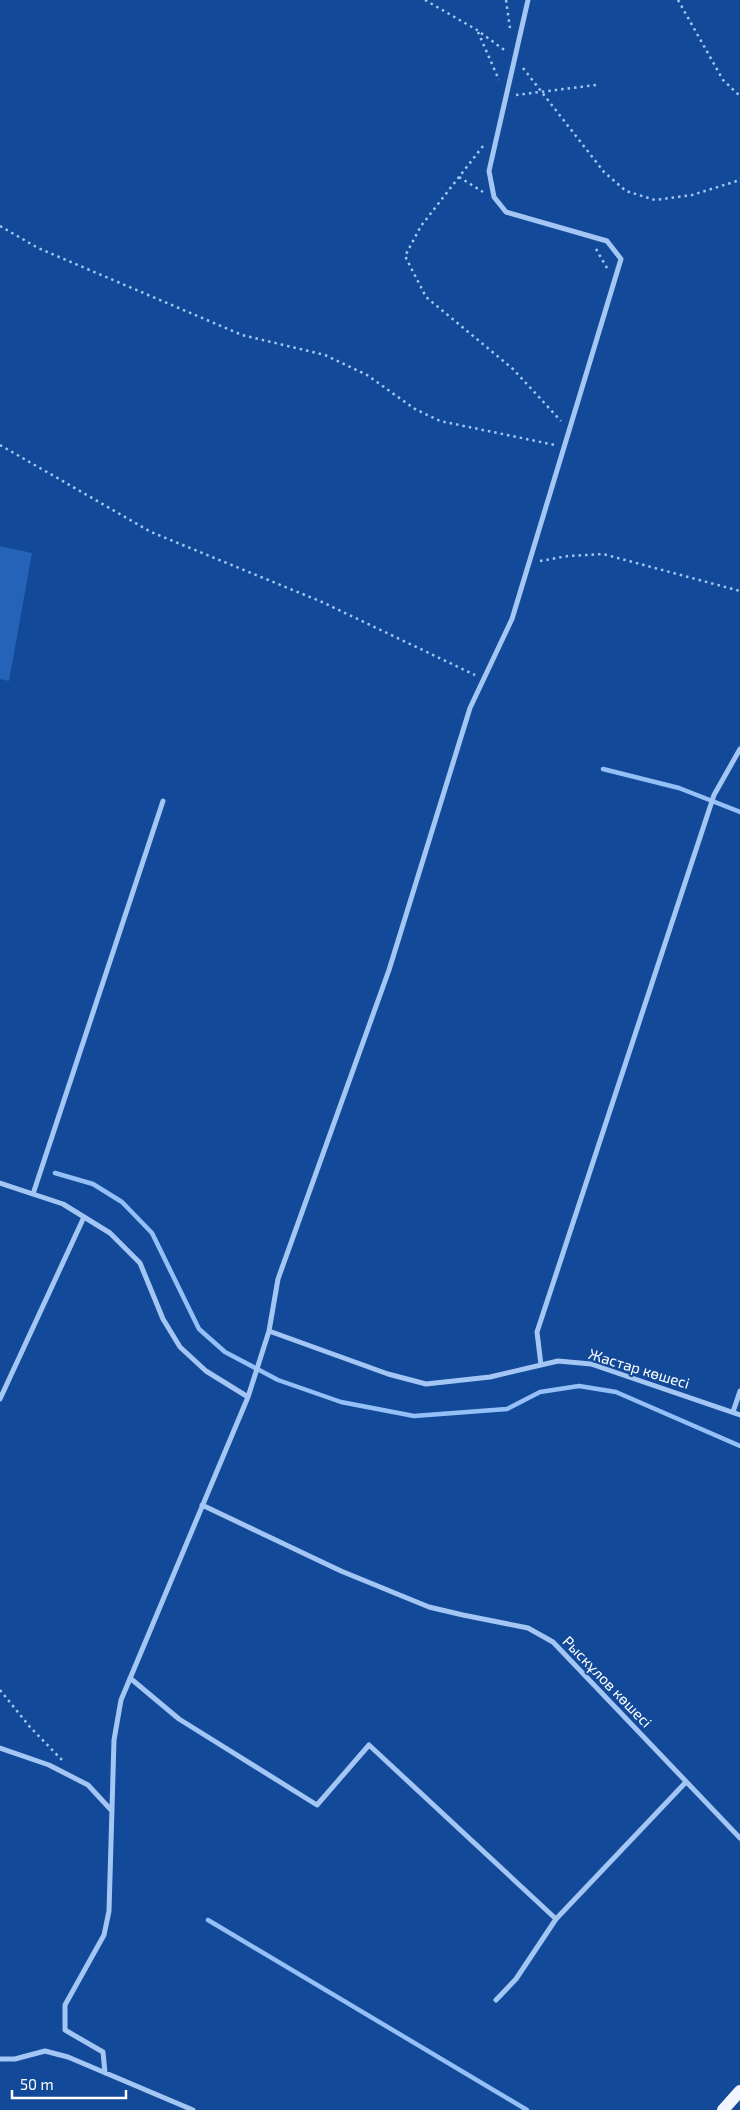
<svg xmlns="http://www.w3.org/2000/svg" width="740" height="2110" font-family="'Exo 2',sans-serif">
	<rect width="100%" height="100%" fill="#124998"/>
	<path fill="#2463b8" d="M0,546L32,553L9,681L0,679Z"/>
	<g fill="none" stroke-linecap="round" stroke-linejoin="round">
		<path stroke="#95c0f7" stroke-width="4.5" d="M603,769L679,788L740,812
			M55,1173L93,1184L122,1202L152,1233L199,1329L225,1352L278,1380L341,1402L414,1416L507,1409L540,1392L579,1386L616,1392L740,1446
			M208,1920L527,2110"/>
		<path stroke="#a3c6f4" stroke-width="2.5" stroke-dasharray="2.5 4" stroke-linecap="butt" d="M425,0L477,30L507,52
			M506,0L510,28
			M678,0L723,80L740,96
			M478,32L499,80
			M523,68L604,172L626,191L655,200L692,195L740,180
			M516,95L596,85
			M483,146L421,226L405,256L426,297L513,369L561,421
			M459,177L483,192
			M0,226L38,248L242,335L325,355L367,375L415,409L440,421L555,445
			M596,249L607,268
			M0,445L151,532L322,602L475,675
			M540,561L568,556L603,554L740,591
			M0,1690L30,1727L62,1760"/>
		<path stroke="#a3c6f4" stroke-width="5" d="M0,1183L63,1204L110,1233L140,1263L163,1319L180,1347L206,1371L248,1397
			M33,1194L163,801
			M269,1331L388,1374L426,1384L490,1377L558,1361L591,1364L740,1415
			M541,1365L537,1332L714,795L740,749
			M0,1399L84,1217
			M733,1412L740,1391
			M202,1505L341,1571L429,1607L463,1615L528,1628L553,1642L740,1838
			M130,1678L179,1719L317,1805L369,1745L556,1919
			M0,1748L49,1765L88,1785L112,1811
			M496,2000L516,1979L556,1919L686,1782
			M0,2059H15L45,2051L68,2057L193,2110
			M105,2073L103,2052L65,2030V2005L104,1935L109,1911L114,1740L121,1700L248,1397L269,1331L278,1279L389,970L470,708L512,619L621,259L607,241L506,212L494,197L489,171L528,0"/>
		<path stroke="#f0f5ff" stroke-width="12" d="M723,2110L740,2091"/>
	</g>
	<g text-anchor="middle" stroke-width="4" stroke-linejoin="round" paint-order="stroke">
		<g font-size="15" fill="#fff" stroke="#124998">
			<text transform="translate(639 1369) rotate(17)" y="5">Жастар көшесі</text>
			<text transform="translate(607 1682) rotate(46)" y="5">Рыскұлов көшесі</text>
		</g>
	</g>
	<path d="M12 2090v8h114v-8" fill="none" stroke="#ffffff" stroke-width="2.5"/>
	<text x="20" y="2090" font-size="15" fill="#ffffff" stroke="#124998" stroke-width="4" paint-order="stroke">50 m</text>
</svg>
